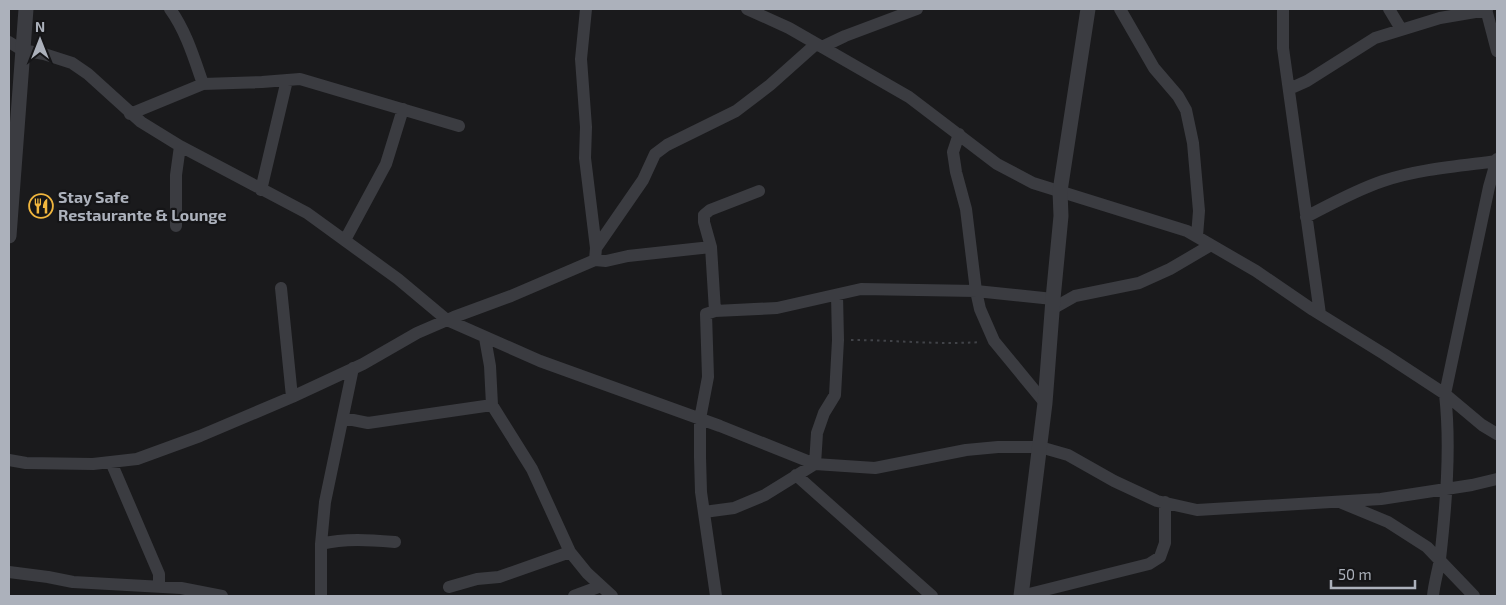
<svg xmlns="http://www.w3.org/2000/svg" width="1506" height="605" font-family="'Exo 2',sans-serif">
	<rect width="100%" height="100%" fill="#1a1a1c"/>
	<g fill="none" stroke-linecap="round" stroke-linejoin="round">
		<path stroke="#414348" stroke-width="2" stroke-dasharray="2.5 4" stroke-linecap="butt" d="M851,340C894,340 937,345 981,342"/>
		<path stroke="#3b3c41" stroke-width="12" d="M170,9C186,31 194,58 203,84
			M586,9L581,59L586,127L585,158L596,248L595,260L606,261L628,256L711,247L715,311L777,308L861,289L976,291L1053,299
			M747,9L789,28L909,97L997,164L1033,183L1187,231L1256,271L1313,310L1384,354L1445,394L1482,425L1497,434
			M1120,9L1154,68L1178,96L1186,110L1193,143L1199,211L1197,236
			M1283,9V48L1320,314
			M1389,9L1401,29
			M1486,9L1497,51
			M9,42L22,50L44,54L72,63L88,74L141,122L180,146L307,213L398,279L447,320L540,361L720,426L815,464L875,468L966,450L998,447H1040L1068,455L1114,481L1157,501L1197,510L1381,499L1472,485L1497,479
			M822,47L845,36L917,9
			M1289,89L1307,81L1375,38L1440,18L1487,10
			M130,114L203,84L262,82L300,79L459,126
			M959,134L953,152L956,172L966,209L976,291L980,309L994,341L1045,403
			M261,190L287,80
			M1306,217C1331,204 1356,190 1383,181C1419,169 1459,166 1497,161
			M176,226V175L180,146
			M345,240L386,164L403,109
			M711,247L704,222V215L710,210L759,191
			M596,248L643,180L655,154L667,145L736,111L770,85L816,44
			M281,288L292,397
			M1052,309L1075,296L1139,283L1170,269L1211,245
			M715,311L706,314L708,377L700,419V457L701,492L716,596
			M485,338L490,366L492,405L532,469L570,552L587,573L612,596
			M343,418L368,423L492,405
			M9,460L26,463L93,464L137,459L200,436L292,397L363,364L417,333L454,317L511,296L595,260
			M111,462L159,574V586
			M796,475L932,596
			M1342,503L1388,522L1427,547L1474,596
			M704,512L734,508L765,495L815,464L817,433L824,413L835,395L838,340L837,295
			M321,544C345,538 370,540 395,542
			M9,572L48,577L73,582L181,588L222,596
			M449,587L477,579L499,577L570,552
			M321,596V544L325,502L353,368
			M574,596L601,586
			M1021,596L1149,564L1160,557L1165,543V502
			M1433,596C1434,584 1438,571 1440,559C1446,506 1451,447 1445,394L1489,187L1497,159"/>
		<path stroke="#3b3c41" stroke-width="15" d="M9,236L26,9
			M1021,596L1045,403L1053,299L1061,216L1060,191L1088,9"/>
	</g>
	<defs>
		<g id="restaurant-ring" transform="scale(1.25)"><circle r="9.5" fill="#151517" stroke="#f0b63e" stroke-width="1.5"/><path d="M-5-6h1v4h1v-4h1v4h1v-4h1v5L-1.5 .5V6h-2V.5L-5-1ZM5-6V6H3V1.5H1.5Q1.5-4 5-6Z" fill="#f0b63e"/></g>
	</defs>
	<g fill-rule="evenodd">
		<use href="#restaurant-ring" x="41" y="206"/>
	</g>
	<g text-anchor="middle" stroke-width="4.5" stroke-linejoin="round" paint-order="stroke">
		<g font-size="16" font-weight="bold" fill="#acb1bb" stroke="#151517" text-anchor="start">
			<text x="58" y="203">Stay Safe<tspan x="58" dy="18">Restaurante &amp; Lounge</tspan></text>
		</g>
	</g>
	<rect width="1506" height="605" fill="none" stroke="#acb1bb" stroke-width="20"/>
	<g transform="translate(40 40)" stroke="#151517" stroke-width="4" paint-order="stroke">
	<path d="M0-4L9 19L0 12L-9 19Z" fill="#acb1bb"/>
	<text y="-8" font-size="14" font-weight="bold" text-anchor="middle" fill="#acb1bb">N</text>
	</g>
	<path d="M1331 580v8h84v-8" fill="none" stroke="#acb1bb" stroke-width="2.5"/>
	<text x="1338" y="580" font-size="15" fill="#acb1bb" stroke="#151517" stroke-width="4" paint-order="stroke">50 m</text>
</svg>
